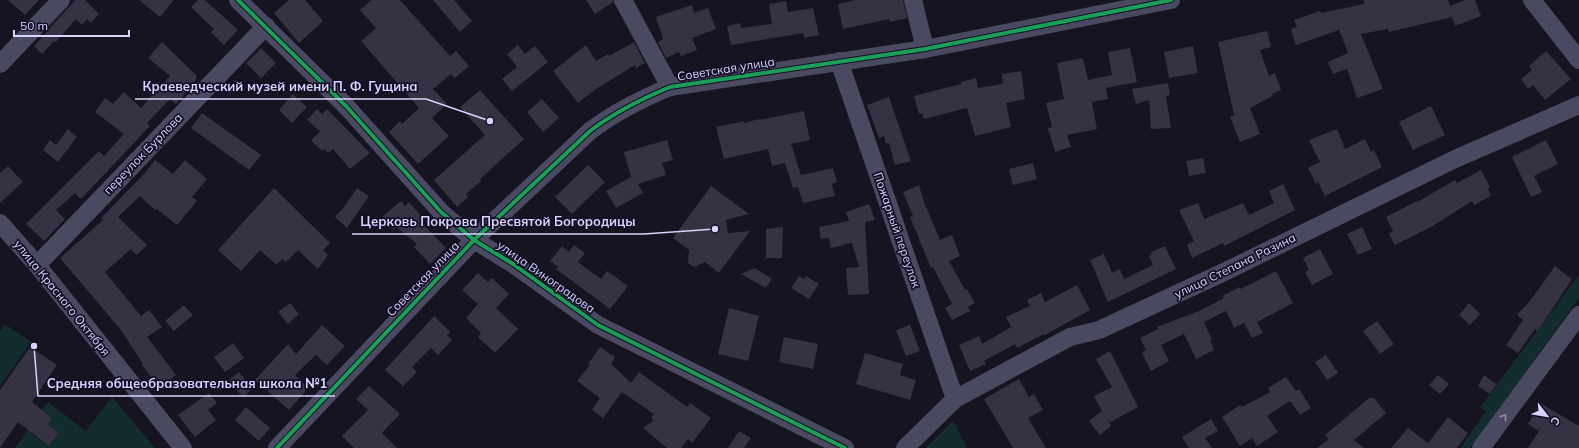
<svg xmlns="http://www.w3.org/2000/svg" width="1579" height="448" font-family="Mulish,sans-serif">
	<rect width="100%" height="100%" fill="#161421"/>
	<path fill="#132c2d" fill-rule="evenodd" d="M1579,275V298L1470,448H1462L1461,447L1486,411L1480,407Z
		M5,324L31,342L0,386V331Z
		M112,397L155,448H15L48,402L86,431ZM46,413L52,418L48,424L59,433L49,446L31,433Z
		M953,421L967,448H926Z"/>
	<path fill="#343243" d="M8,0H39L25,15Z
		M75,0H85L99,14L91,23L87,19L82,25L76,19L56,42L54,41L42,54L34,46Z
		M139,0H174L160,17Z
		M198,0H205L238,30L224,45L211,32L214,29L191,7Z
		M289,0H305L323,21L299,43L274,13Z
		M371,0H400L450,56L456,51L469,66L455,78L451,74L433,89L447,104L432,118L449,136L418,164L389,132L400,121L402,124L419,108L361,41L376,28L360,10Z
		M433,0H454L472,21L460,32Z
		M586,0H613V2L595,14Z
		M855,0H903L907,18L890,22L889,19L843,29L838,4Z
		M1364,0H1448L1450,6L1465,0H1475L1481,16L1455,26L1452,17L1389,32L1388,29L1361,34L1383,89L1357,98L1347,69L1333,74L1328,62L1348,53L1339,30L1296,45L1291,29L1297,27L1294,20L1320,11L1321,13L1364,4Z
		M786,1L788,12L813,8L819,35L804,38L803,33L731,45L727,26L740,23L741,28L772,24L769,4Z
		M692,5L694,13L708,8L716,29L692,38L697,50L681,56L679,52L666,58L658,42L663,39L656,17Z
		M1267,31L1271,47L1260,50L1269,76L1275,73L1281,90L1272,94L1273,96L1250,108L1260,134L1240,142L1230,117L1234,115L1218,42Z
		M162,42L196,75V80L183,94L184,95L176,104L170,99L147,123L150,126L81,199L75,193L56,210L65,219L44,241L26,224L99,151L104,156L124,134L95,112L105,98L113,104L124,92L141,108L170,76L148,58Z
		M634,42L645,63L636,68L635,65L596,89L578,103L553,71L586,45L596,61L608,54L609,56Z
		M518,45L525,54L535,46L548,62L512,91L502,79L517,67L507,54Z
		M1193,46L1198,73L1169,78L1164,52Z
		M261,48L276,63L261,78L246,63Z
		M1130,48L1137,82L1106,88L1108,99L1092,102L1097,129L1067,135L1071,147L1055,152L1048,128L1052,127L1046,103L1064,99L1057,63L1083,58L1088,80L1112,75L1108,52Z
		M1546,51L1571,79L1545,100L1533,85L1528,89L1521,79L1532,70L1529,66Z
		M1021,71L1025,99L1006,103L1011,127L975,136L967,108L924,119L922,113L919,114L914,96L961,84V82L976,78L978,88L1003,84L1002,74Z
		M1168,83L1170,95L1166,96L1171,128L1151,129L1149,100L1136,104L1132,89Z
		M480,90L524,139L480,179L481,181L466,194L468,197L457,207L434,180L485,135L460,107Z
		M293,94L307,107L292,123L279,110Z
		M889,97L911,161L895,165L889,143L886,144L884,136L879,138L867,105Z
		M542,99L559,118L543,132L527,112Z
		M1431,106L1445,135L1413,150L1399,122Z
		M317,109L322,114L327,109L370,153L350,169L333,149L328,153L324,149L322,151L311,141L320,131L307,120Z
		M804,111L810,140L791,144L801,175L833,168L837,182L832,184L835,196L803,203L798,187L793,188L785,163L772,166L768,149L724,159L716,127L744,121V123L759,119V120Z
		M202,113L261,155L249,170L191,128Z
		M68,129L77,137L58,162L43,150L50,140L56,145Z
		M1337,129L1345,149L1365,139L1371,152L1374,150L1382,167L1325,196L1318,182L1316,184L1308,168L1320,162L1309,140Z
		M667,140L673,160L662,163L666,175L638,184L643,193L616,208L606,191L631,177L624,152Z
		M1546,140L1558,164L1534,176L1542,192L1531,197L1512,157Z
		M1203,158L1206,173L1189,176L1186,161Z
		M155,160L173,174L185,160L207,179L192,197L197,201L177,225L157,209L155,210L140,196L118,217L147,245L137,255L131,249L105,272L141,316L149,310L162,327L147,337L176,375L159,388L142,365L143,364L121,330L60,258L103,220L101,218L144,174Z
		M1033,163L1037,179L1013,185L1009,169Z
		M588,165L605,182L572,214L555,197Z
		M8,166L23,182L0,203V173Z
		M1481,170L1490,187L1488,189L1491,196L1474,205L1472,201L1431,227L1395,245L1389,234L1393,231L1386,217L1417,201V202L1455,180L1457,183Z
		M1283,184L1295,210L1224,246L1223,243L1192,258L1187,245L1194,241L1179,210L1198,203L1204,219L1243,203L1249,215L1274,203L1269,191Z
		M919,185L924,202L940,240L952,235L960,256L949,261L965,290L967,289L975,303L968,307L970,311L952,320L945,308L952,304L933,267L931,268L910,217L913,216L903,192Z
		M711,186L749,214L726,220L728,233L750,231L719,273L705,262L694,267L688,263L689,250L673,238Z
		M274,188L330,243L323,250L328,255L318,269L298,250L286,262L282,259L277,265L260,250L241,271L218,250Z
		M357,188L369,196L347,228L335,217L344,207Z
		M401,201L405,206L409,202L422,217L419,220L446,248L430,264L414,247L417,244L396,227L393,230L382,217Z
		M869,204L875,220L865,222L869,294L848,295L846,268L859,267L852,243L845,244V242L844,245L831,248L829,238L821,239L819,227L849,221L846,212Z
		M783,227L782,258H766V229Z
		M1362,227L1372,249L1358,255L1347,234Z
		M574,245L585,253L578,262L601,279L607,271L628,286L610,309L556,269L558,267L550,261L562,246L569,252Z
		M1165,246L1176,269L1108,302L1090,260L1104,254L1112,273L1120,269L1124,279L1153,265L1149,256L1152,254L1151,252Z
		M1320,249L1333,274L1312,285L1305,272L1309,270L1303,258Z
		M1555,266L1572,279L1545,320L1537,331L1535,329L1518,353L1506,345L1523,320L1517,315L1533,297Z
		M755,268L772,279L766,288L741,274Z
		M1276,271L1293,303L1257,322L1263,333L1252,338L1244,323L1234,328L1226,311L1204,322L1212,340H1210L1214,350L1196,359L1184,334L1161,345L1169,361L1151,371L1142,353L1146,350L1140,338L1158,329L1157,327L1199,311L1224,298L1222,296L1240,287V289L1253,283Z
		M478,273L488,282L492,278L509,294L496,308L518,329L495,353L478,337L481,333L466,318L478,304L462,290Z
		M799,276L804,279L806,276L819,284L809,299L791,288Z
		M1077,285L1090,310L1045,335L1044,334L1017,348L1015,344L984,361L986,364L970,371L959,345L979,336L982,344L1011,327L1006,317L1030,306L1027,300L1041,293L1045,302Z
		M290,303L299,314L288,324L278,312Z
		M1469,303L1480,314L1470,325L1459,315Z
		M184,305L193,315L174,331L165,321Z
		M729,308L759,316L748,361L718,354Z
		M434,316L450,332L447,335L452,340L438,355L431,348L412,367L417,372L403,386L385,370Z
		M1377,321L1394,344L1380,354L1363,331Z
		M322,325L345,346L327,365L316,355L295,375L308,388L289,410L255,380L288,344L296,354Z
		M910,325L920,351L906,356L896,330Z
		M784,337L818,344L813,369L779,362Z
		M233,343L244,358L225,372L214,357Z
		M30,347L57,365L32,402L52,418L48,424L59,433L49,446L18,422L0,448V390Z
		M600,347L615,357L611,364L631,383L639,372L687,407L690,403L711,418L692,443L688,439L681,448H667L643,428L654,420L651,418L654,414L622,392L603,418L592,410L600,398L577,381L590,365L588,364Z
		M1110,351L1138,407L1109,423L1111,426L1100,435L1089,421L1102,411L1094,396L1112,387L1096,359Z
		M865,353L903,364L900,375L916,380L910,400L856,384Z
		M1326,355L1338,373L1327,380L1315,362Z
		M239,372L252,388L243,398L229,380Z
		M1438,375L1449,384L1440,394L1429,385Z
		M1484,375L1496,384L1490,394L1478,386Z
		M1286,377L1296,391L1299,389L1311,408L1300,415L1290,401L1267,416L1278,432L1257,446L1252,438L1240,446L1222,417L1240,405L1242,407L1270,392L1268,388Z
		M1019,379L1029,397L1034,394L1043,410L1028,418L1046,448H1013L984,399Z
		M369,386L400,414L382,433L397,448H354L342,436L368,410L356,399Z
		M209,393L217,403L208,410L216,420L195,437L178,415Z
		M1369,398H1374L1386,413L1354,440L1364,448H1317L1329,439L1325,435Z
		M1540,403L1579,426V448H1528L1539,431L1528,424Z
		M246,407L270,428L259,441L235,420Z
		M1448,417L1468,433L1457,448H1391L1408,428L1428,443Z
		M1211,419L1218,431L1205,438L1212,448H1189L1182,437Z
		M739,431L751,438L744,448H728Z"/>
	<g fill="none" stroke-linecap="round" stroke-linejoin="round">
		<path stroke="#4a4962" stroke-width="18" d="M238,0L346,106L441,212L474,240L513,264L598,325L845,448
			M623,0L670,87
			M913,0L925,49
			M1532,0L1579,60
			M839,61L955,399
			M0,64L61,0
			M0,223L37,265L183,448
			M37,265L266,26
			M277,448L474,240L590,131C615,112 641,99 670,87L925,49L1171,0
			M905,448L955,399L1070,337L1099,330L1222,273L1455,159L1579,105
			M1481,448L1579,315"/>
		<g stroke="#130f26" stroke-width="6">
			<path id="cycleway" d="M238,0L346,106L441,212L474,240L513,264L598,325L845,448
				M277,448L474,240L590,131C615,112 641,99 670,87L925,49L1171,0"/>
		</g>
		<use href="#cycleway" stroke="#1a9f57" stroke-width="4"/>
	</g>
	<defs><path id="oneway-chevron" d="M-2-3.5L2.5 0L-2 3.5" fill="none" stroke-width="1.6" stroke-linecap="round" stroke-linejoin="round"/></defs>
	<use stroke="#928eb0" href="#oneway-chevron" transform="translate(1504 417) rotate(-53)"/>
	<g text-anchor="middle" stroke-width="3.5" stroke-linejoin="round" paint-order="stroke">
		<g font-size="12" fill="#d9d4ff" stroke="#130f26">
			<text transform="translate(726 69) rotate(-9)" y="4">Советская улица</text>
			<text transform="translate(143 154) rotate(-46)" y="4">переулок Бурлова</text>
			<text transform="translate(897 230) rotate(71)" y="4">Пожарный переулок</text>
			<text transform="translate(1235 266) rotate(-26)" y="4">улица Степана Разина</text>
			<text transform="translate(546 277) rotate(35)" y="4">улица Виноградова</text>
			<text transform="translate(423 279) rotate(-46)" y="4">Советская улица</text>
			<text transform="translate(62 298) rotate(51)" y="4">улица Красного Октября</text>
		</g>
	</g>
	<path fill="none" stroke="#d9d4ff" stroke-width="1.5" d="M490 121L426 99H135M715 229L644 234H352M34 346L38 396H335"/>
	<g fill="#d9d4ff" stroke="#130f26" stroke-width="1.5">
		<circle cx="490" cy="121" r="4"/>
		<circle cx="715" cy="229" r="4"/>
		<circle cx="34" cy="346" r="4"/>
	</g>
	<g font-size="13" text-anchor="middle" font-weight="bold" fill="#d9d4ff" stroke="#130f26" stroke-width="3.5" stroke-linejoin="round" paint-order="stroke">
		<text x="280" y="91">Краеведческий музей имени П. Ф. Гущина</text>
		<text x="498" y="226">Церковь Покрова Пресвятой Богородицы</text>
		<text x="187" y="388">Средняя общеобразовательная школа №1</text>
	</g>
	<g transform="translate(1547 416) rotate(121)" stroke="#130f26" stroke-width="3" paint-order="stroke">
	<path d="M0-3L7 15L0 10L-7 15Z" fill="#d9d4ff"/>
	<text y="-6" font-size="11" font-weight="bold" text-anchor="middle" fill="#d9d4ff">С</text>
	</g>
	<path d="M14 30v6h115v-6" fill="none" stroke="#d9d4ff" stroke-width="2"/>
	<text x="20" y="30" font-size="12" fill="#d9d4ff" stroke="#130f26" stroke-width="3" paint-order="stroke">50 m</text>
</svg>
